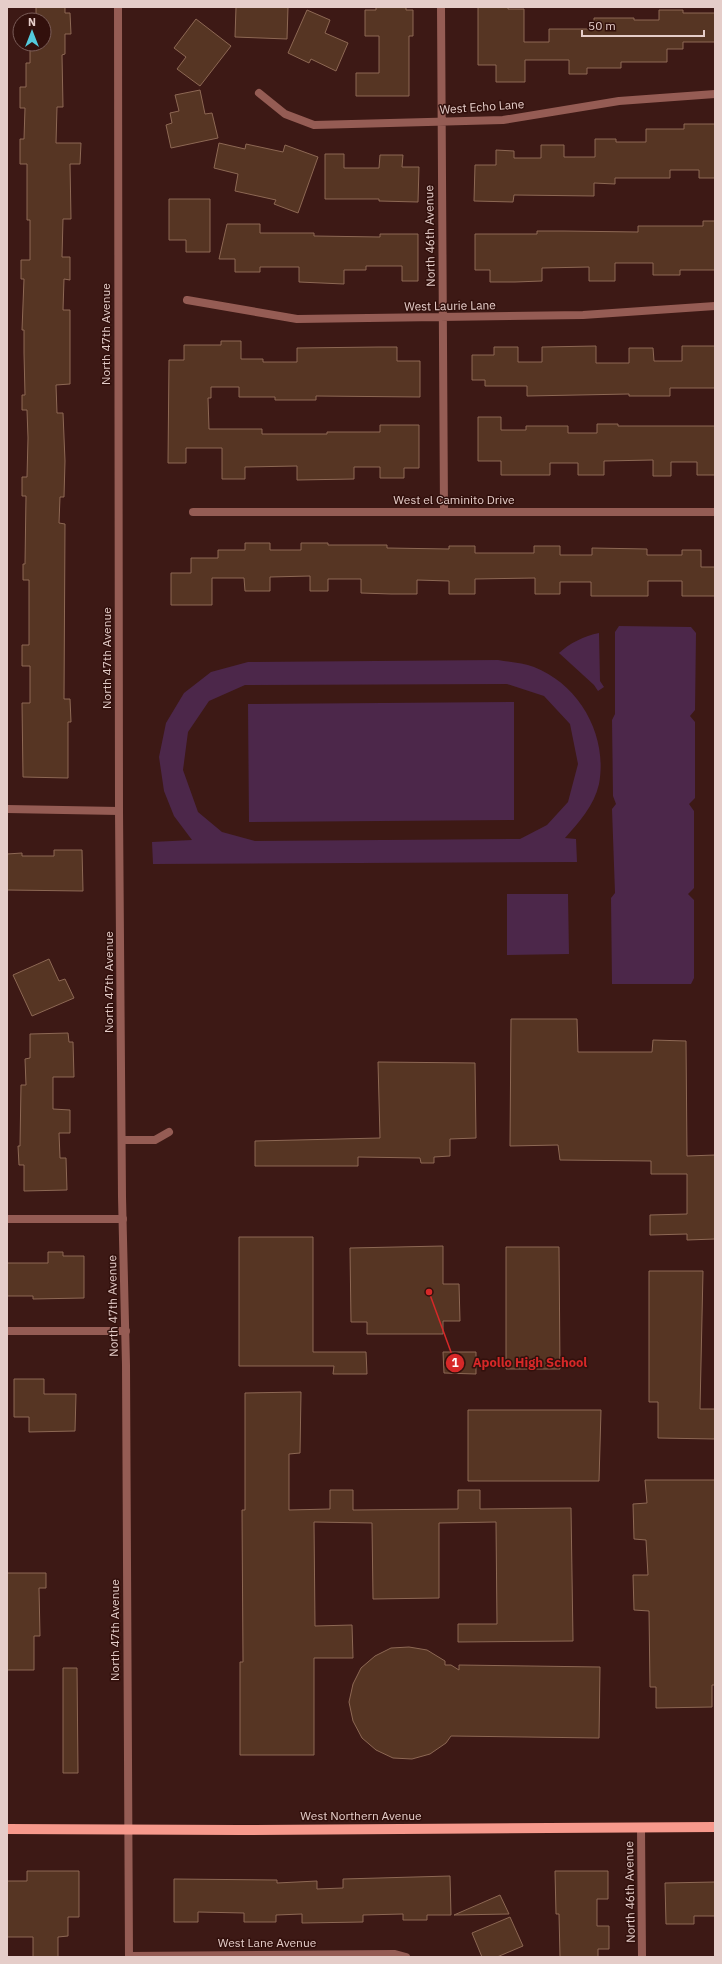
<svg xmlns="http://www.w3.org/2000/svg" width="722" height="1964" font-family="'IBM Plex Sans',sans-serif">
	<rect width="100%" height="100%" fill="#3d1915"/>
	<path fill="#4c274a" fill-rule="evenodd" d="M619,626L691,627L696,633L695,710L690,716L695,722V798L689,804L694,811V888L688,894L694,900V978L691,984H612L611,898L615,893L612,809L616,804L613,796L612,720L615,714V632Z
		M599,633L600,681L604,687L598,691L594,685L559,653C570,643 584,636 599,633Z
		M498,660C509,662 523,663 534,667C580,685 608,736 599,784C594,806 579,822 565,838L576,839L577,862L153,864L152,842L192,840L174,816L164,791L159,757L166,723L184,693L211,672L248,662ZM507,684L544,696L570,724L578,764L568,802L547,825L520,839L255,841L222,832L198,812L183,770L188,732L209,701L245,685Z
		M514,702V820L249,822L248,704Z
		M507,894H568L569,954L507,955Z"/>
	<path fill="#563523" stroke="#8d6854" d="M36,7H65V13H70L71,34H65V54L62,55L63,107H57L56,143H81L80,164H70L71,219H63L62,257H70V280L64,279L63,310H70V384L56,385L57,413H63L65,461L64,497H60L59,523L65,524L64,699H70L71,722H68V778L23,777L22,703H30V666H22V645H29V580H23V564H25L26,496H22V477H27L28,438L27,410H22V395H25L24,353V330H22L24,279H21V260H30V220H27V164H20V139H24L25,108H20V87H26V63H30V44H44V20H36Z
		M236,7H288L287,39L235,37Z
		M376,7H406V10H413V36H409V96H356V73H379V36H365V10H376Z
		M478,7H508V9H524V42H549V29H594V18H634V20H659V10H683V13H715V42H683V49H667V62H621V68H587V74H569V60H525V82H496V65H478Z
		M307,10L330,20L325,33L348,43L336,71L311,59L309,63L288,53Z
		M196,19L231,46L200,86L177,69L186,57L174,48Z
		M200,90L205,114L212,113L218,138L171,148L166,125L172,123L170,113L179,111L175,95Z
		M684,124H715V178H699V170H670V178H615V184L594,183V196L514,195L513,202L474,201L475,165H496V150L514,151V158H541V145H564V157H595V139H616V142H646V129H684Z
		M219,143L245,149L246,144L283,152L285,145L318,157L298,213L274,204L276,200L235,191L238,174L214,168Z
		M325,154H344V168H379L380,155H403L402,167H419L418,202L379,201V199H325Z
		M169,199H210V252H186V240H169Z
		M703,221H715V270H680V275H653V263H615V281H589V267L542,268V281L515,282H490V270H475V234H537V231H564L638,232V226H703Z
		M227,224H260V233H314V236L380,237V234H418V281H402V266H366V270H344V284L299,282V267H260V272H235V259H219Z
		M221,341H241V359H263V362H297V348L379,347H397V361H420V397L316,396V400H275V397H239V387H211V398H208L209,429H262V434H327V432H380V425H419V468H404V478H380V467H354V479L297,480V466L245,467V479H222V448H186V463H168L169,360H184V345H221Z
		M596,346V363H629V348H653L654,361H682V346H715V388H670V396H629V394L527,396V386H485V380H472V355H494V347H518V362H542V347Z
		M478,417H501V430H526V426H568V433H597V424H618V426H715V475H697V462H671V476H653V460L604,461V475H578V463H550V475H501V461H478Z
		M245,543H270V550H301V543H328V545H387V548L449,549V546H475V553H534V546H560V555H592V548L647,549V555H682V550H701V567H715V596H682V581H648V596H591V582H560V594H535V578L475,579V594H449V581L417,580V594H391L361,593V579H328V591H310V576L270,577V591H245L244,578H212V605H171V573H191V558H218V550H245Z
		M54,850H82L83,891L7,890V854L22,853V856H54Z
		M49,959L59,981L65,979L74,998L32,1016L13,975Z
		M511,1019H577L578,1052H652L653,1040L686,1041L687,1156L715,1155V1239L687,1240V1234L650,1235V1215L687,1214V1174H651V1161L560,1160L558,1145L510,1146Z
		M68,1033L69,1042H73L74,1077H53V1109L70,1110V1133H59L60,1158H66L67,1190L24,1191V1165H19L18,1146H20L21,1085H26L25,1059L30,1058V1034Z
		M378,1062L475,1063L476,1138L450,1139V1156L434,1157V1163H421L420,1158L358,1157V1166H255V1141L380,1138Z
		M239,1237H313V1352H366L367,1374H333L334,1366H239Z
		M443,1246V1284H459L460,1321H443V1334H367V1322H351L350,1248Z
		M506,1247H559L560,1369H506Z
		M48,1252H63V1256H84V1298L33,1299V1296H7V1263H48Z
		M649,1271H703L700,1409H715V1439L658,1438V1402H649Z
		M443,1352H476V1374L444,1373Z
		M14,1379H44V1394H76L75,1431L29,1432V1417H14Z
		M301,1392L300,1453L289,1454V1510L330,1509V1490H353V1510L458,1509V1490H480V1509L571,1508L573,1641L458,1642V1624H497L496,1522L439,1523V1598L373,1599L372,1523L314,1522L315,1626L352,1625L353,1658H314V1755H240V1662H243L242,1510H245V1393Z
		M468,1410H601L599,1481H468Z
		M645,1480H715V1685H712V1707L656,1708V1687H650L649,1611L634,1610L633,1575H648L646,1540L634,1539L633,1504L647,1503Z
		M7,1573H46V1588H39L40,1636H34V1670H7Z
		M409,1647L427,1650L445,1661V1665H451L459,1670V1665L600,1667L599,1738L451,1736L446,1743L430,1754L412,1759L393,1758L376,1750L362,1738L353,1721L349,1702L353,1684L361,1668L375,1656L391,1648Z
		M63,1668H77L78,1773H63Z
		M27,1871H79V1917H68V1936L58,1937V1957H33V1937H7V1881H27Z
		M555,1871H608V1899H597V1926H609V1949H598V1957H560L559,1914H556Z
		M450,1876L451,1915H427V1920H403V1914L363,1915V1922L302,1923V1914L276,1915V1922H244V1913L198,1912V1922H174V1879L277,1880V1883L317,1881V1889L343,1888V1879Z
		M715,1882V1916H694V1924H666L665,1883Z
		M500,1895L509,1914L454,1915Z
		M510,1917L523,1946L497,1957H482L472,1933Z"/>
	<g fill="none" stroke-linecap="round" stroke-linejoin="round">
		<path stroke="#955c54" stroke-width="8" d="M122,1140H155L169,1132
			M7,1331H126"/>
		<path stroke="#955c54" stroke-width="8" d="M441,7L444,512
			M259,93L285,114L314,125L503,120L619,101L715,94
			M187,300L297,319L583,315L715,306
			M193,512H715
			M7,809L119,811
			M7,1219H123
			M641,1827L642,1957
			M129,1956L395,1954L406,1957"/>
		<path stroke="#955c54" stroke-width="8" d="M118,7L119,811L122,1197L126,1365L129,1957"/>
		<path stroke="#f7998c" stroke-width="10" d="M7,1829L239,1830L715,1827"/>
	</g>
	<g text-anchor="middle" stroke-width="3" stroke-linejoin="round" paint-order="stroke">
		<g font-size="12" fill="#e5cdc9" stroke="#32100c">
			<text transform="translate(482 107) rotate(-4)" y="4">West Echo Lane</text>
			<text transform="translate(430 236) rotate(-91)" y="4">North 46th Avenue</text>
			<text transform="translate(450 306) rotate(-1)" y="4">West Laurie Lane</text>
			<text transform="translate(106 334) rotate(-90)" y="4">North 47th Avenue</text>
			<text x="454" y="504">West el Caminito Drive</text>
			<text transform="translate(107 658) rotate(-90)" y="4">North 47th Avenue</text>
			<text transform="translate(109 982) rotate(-90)" y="4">North 47th Avenue</text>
			<text transform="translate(113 1306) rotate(-91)" y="4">North 47th Avenue</text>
			<text transform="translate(115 1630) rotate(-90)" y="4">North 47th Avenue</text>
			<text x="361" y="1820">West Northern Avenue</text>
			<text transform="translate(630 1892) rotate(-91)" y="4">North 46th Avenue</text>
			<text x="267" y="1947">West Lane Avenue</text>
		</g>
	</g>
	<path fill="none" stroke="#d62828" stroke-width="1.5" d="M429 1292L455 1363"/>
	<g fill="#d62828" stroke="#32100c" stroke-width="1.5">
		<circle cx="429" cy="1292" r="4"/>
		<circle cx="455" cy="1363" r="10"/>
	</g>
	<g font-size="12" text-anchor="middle" font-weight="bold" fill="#fff">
		<text x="455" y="1367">1</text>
	</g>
	<g font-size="13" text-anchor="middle" font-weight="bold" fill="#d62828" stroke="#32100c" stroke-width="3" stroke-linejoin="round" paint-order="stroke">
		<text x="530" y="1367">Apollo High School</text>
	</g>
	<rect width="722" height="1964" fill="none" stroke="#e5cdc9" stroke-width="16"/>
	<g transform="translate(32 32)"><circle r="19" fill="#32100c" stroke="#7a5c58"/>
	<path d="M0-3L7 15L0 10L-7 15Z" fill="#53cadc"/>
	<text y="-6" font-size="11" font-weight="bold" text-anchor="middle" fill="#e5cdc9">N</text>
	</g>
	<path d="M582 30v6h122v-6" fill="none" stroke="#e5cdc9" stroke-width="2"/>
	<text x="588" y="30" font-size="12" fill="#e5cdc9" stroke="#32100c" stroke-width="3" paint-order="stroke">50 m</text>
</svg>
